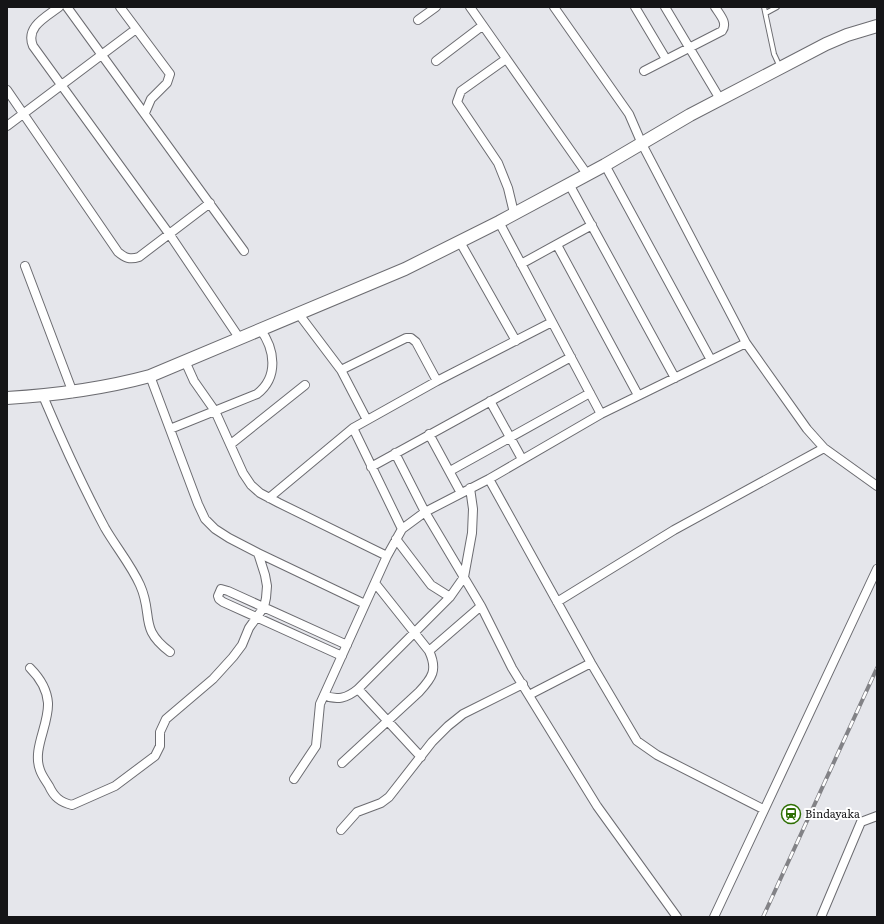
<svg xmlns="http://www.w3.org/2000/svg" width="884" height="924" font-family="Literata,serif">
	<rect width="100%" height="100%" fill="#e5e6eb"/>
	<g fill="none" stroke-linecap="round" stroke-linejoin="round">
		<g stroke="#6c6c71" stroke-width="6">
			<path id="lane" d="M764,7L774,54L780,67
				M766,13L777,7"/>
		</g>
		<g stroke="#6c6c71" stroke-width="10">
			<path id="street" d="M59,7C46,17 25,27 33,46L170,235L240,339
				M67,7L244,251
				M120,7L170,74L167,83L151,99L145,113
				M470,7L587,174
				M635,7L666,59
				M665,7L720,99
				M418,20L436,7
				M506,59L461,91L457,102L498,163L508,188L514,213
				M436,61L482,26
				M644,71L722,31C728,23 720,15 715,7
				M7,90L118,252C125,258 130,260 139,257L210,203
				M7,126L136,29
				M605,165L711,360
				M569,184L675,378
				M499,222L601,414L746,343L642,144L629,114L554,7
				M460,242L516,341
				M557,245L638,395
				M521,264L592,225
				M25,266L73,393
				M298,313L341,370L367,420
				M746,343L807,429L824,448L877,486
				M185,361L194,381L215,411L243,473L251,485L260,493L279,503L387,556
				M341,370L406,338H411L416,342L437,381
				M150,376L198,504L205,519L215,529L229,538L258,553L365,604
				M43,396C62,441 82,485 105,528C116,547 131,565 140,585C154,616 138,628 170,652
				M490,401L522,459
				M170,429L257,394C279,377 275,349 260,329
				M429,434L461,493
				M231,444L305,385
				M395,453L425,512L481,606L512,668L597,806L677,917
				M371,467L571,357
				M450,471L590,393
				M489,479L591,663L637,741L657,755L763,809
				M269,498L353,428
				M402,529L353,428L437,381L552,322
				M396,539L431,585L450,597
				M557,602L674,530L824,448
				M429,651L481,606
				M342,656L223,602L219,599L218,596L221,589L228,591L347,645
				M30,668C40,678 47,689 48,703C49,725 32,749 40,770C42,776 46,781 49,786C54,797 60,802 72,805L115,786L155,756L160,746V732L166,719L213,679L233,657L242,645L249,628L264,607L266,598L267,586L265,575L258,553
				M358,689L421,757
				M324,695C337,701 347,698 358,689L450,597L464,577L472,533L473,509L470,488
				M529,695L591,663
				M342,763L419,692C432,678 438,670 429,651L375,583
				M294,779L316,746L320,704L387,556L402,529L425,512L489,479L601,414
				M341,830L357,812L381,803L389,797L432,742L448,726L463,714L523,684
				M714,917L877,569
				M821,917L861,822L877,816"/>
		</g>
		<g stroke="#6c6c71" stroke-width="14">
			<path id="secondary" d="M7,398C56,395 102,389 150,376L405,269L499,222L605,165L690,115L826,44L847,35L877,26"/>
		</g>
		<use href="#lane" stroke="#fff" stroke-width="4"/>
		<use href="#street" stroke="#fff" stroke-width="8"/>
		<use href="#secondary" stroke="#fff" stroke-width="12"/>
		<g stroke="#828286" stroke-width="4">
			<path id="rail" d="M763,917L877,668"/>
		</g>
		<use href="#rail" stroke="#fff" stroke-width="2.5" stroke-dasharray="8" stroke-linecap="butt"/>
	</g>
	<defs>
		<g id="station-ring" transform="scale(1)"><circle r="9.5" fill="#fff" stroke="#2f6f04" stroke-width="1.5"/><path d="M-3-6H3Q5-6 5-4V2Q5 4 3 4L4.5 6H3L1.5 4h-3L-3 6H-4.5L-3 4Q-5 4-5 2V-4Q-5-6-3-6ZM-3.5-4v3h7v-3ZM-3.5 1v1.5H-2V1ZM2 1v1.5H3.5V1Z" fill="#2f6f04"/></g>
	</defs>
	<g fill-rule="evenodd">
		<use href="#station-ring" x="791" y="814"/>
	</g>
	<g text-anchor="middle" stroke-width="4" stroke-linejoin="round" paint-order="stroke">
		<g font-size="11" fill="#151517" stroke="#fff" text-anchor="start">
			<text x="805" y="818">Bindayaka</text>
		</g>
	</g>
	<rect width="884" height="924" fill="none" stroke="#151517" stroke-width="16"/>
</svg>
